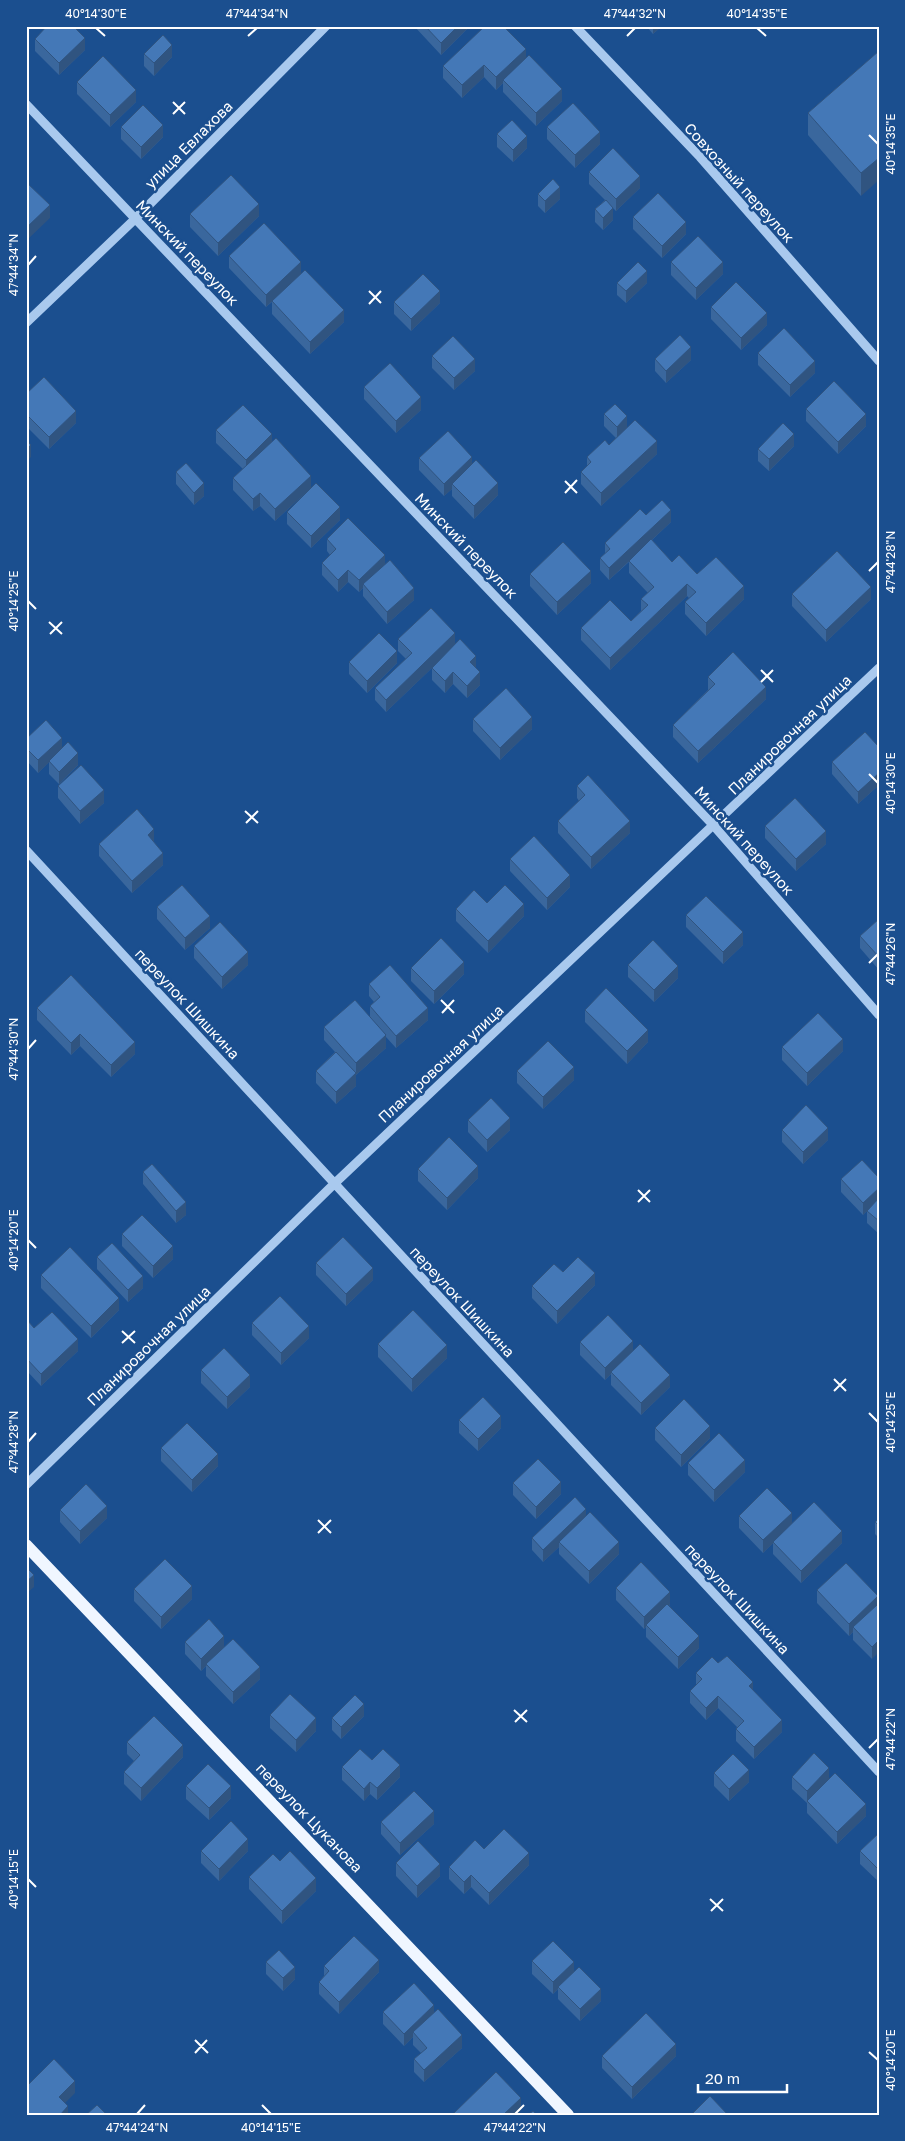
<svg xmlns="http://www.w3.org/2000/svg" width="905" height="2141" font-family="'Golos Text',sans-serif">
	<rect width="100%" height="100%" fill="#1b4f8f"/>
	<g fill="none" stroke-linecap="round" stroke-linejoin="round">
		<path stroke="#a9c9ee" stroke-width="9" d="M575,26L700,157L879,361
			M26,104L714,826L879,1015
			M26,323L135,219L326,26
			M26,850L879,1772
			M26,1485L334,1184L879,668"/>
		<path stroke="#f0f6ff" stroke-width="12" d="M26,1545L568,2115"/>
	</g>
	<path fill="#3a679d" d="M414,26H470L441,55Z
		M646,26H662L653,34Z
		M35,39L85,50L59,75L35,51Z
		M879,51L861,196L808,135V113Z
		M144,54L172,57L154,76L144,66Z
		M526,58L562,101L536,126L503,92V83L496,90L484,77L462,98L443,78V66Z
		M77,82L136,102L110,127L77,94Z
		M121,127L163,137L141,159L121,139Z
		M547,127L600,144L575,168L547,139Z
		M497,134L527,148L513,162L497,147Z
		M589,172L640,188L616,211L613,208V220L603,230L595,222V209L605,200L589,184Z
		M538,194L560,199L545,213L538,206Z
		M190,214L259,216L218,256L190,227Z
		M633,217L686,234L662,258L633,229Z
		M229,256L301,273L344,322L310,354L272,314V302L266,307L229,268Z
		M671,262L723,274L696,300L671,275Z
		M617,283H647L626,303L617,295Z
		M394,302L440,303L411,331L394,314Z
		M711,307L767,325L741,350L711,319Z
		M758,353L815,373L790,397L758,365Z
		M432,356L475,371L454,390L432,368Z
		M655,359L691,360L666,383L655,371Z
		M364,387L421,410L396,433L364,399Z
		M26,394L76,423L49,449L26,426Z
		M806,409L866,426L838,454L806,421Z
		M604,414L627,427L657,454L601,506L581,484V472L587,466V457L609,445L616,438L604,426Z
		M216,430L272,442L311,488L275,521L260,506L253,511L233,490V478L243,469L216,443Z
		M794,446L769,471L758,461V449Z
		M419,458L472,464L498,495L474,519L452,496V489L444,496L419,470Z
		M176,472L204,496L194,505L176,484Z
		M287,512L340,520L311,548L287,524Z
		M646,515L671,522L652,540L672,562L744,599L706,636L685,614V602L689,598L687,596L610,670L581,640V628L631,621L641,611V599L648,593L629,573V562L609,580L600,570V558L605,554V543Z
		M327,539L385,565L414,600L387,624L363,596V588L359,592L348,582L338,592L322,575V563L330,555L327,551Z
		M530,574L591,583L557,615L530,586Z
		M792,594L871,599L826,642L792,606Z
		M398,639L455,645L476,668L480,685L467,698L453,684L445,693L432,680V668L433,667L386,712L375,700V688L406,659L398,651Z
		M349,662L397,663L367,693L349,674Z
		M708,677L766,699L698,763L673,737V725L708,690Z
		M473,719L532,729L500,760L473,731Z
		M879,719V735L877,733V721Z
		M26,739L62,748L78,765L59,784L49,774V762L38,773L26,760Z
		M879,747V785L858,804L832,774V762Z
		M58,786L104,803L80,824L58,798Z
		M577,786L630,833L591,869L558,833V821L579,801L577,798Z
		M765,826L826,844L796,871L765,838Z
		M154,841L153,842L163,865L132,893L99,856V844Z
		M510,859L570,887L547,910L510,871Z
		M487,903L524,916L488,953L456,921V909Z
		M157,907L210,928L185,950L157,919Z
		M686,915L743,945L723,964L686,927Z
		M879,919V970L860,948V936Z
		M194,946L248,965L222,989L194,958Z
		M628,965L678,978L654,1002L628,977Z
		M411,968L464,974L434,1004L411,981Z
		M369,984L428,1020L396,1048L386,1037V1048L356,1075V1086L336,1104L316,1083V1071L335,1052L324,1040V1027L370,1017V1006L374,1002L369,996Z
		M37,1008L135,1054L111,1077L80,1046L71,1055L37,1020Z
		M585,1010L648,1042L627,1064L585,1022Z
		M782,1047L843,1051L807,1086L782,1060Z
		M517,1071L574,1080L543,1109L517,1083Z
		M468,1120L510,1130L487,1152L468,1132Z
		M782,1130L828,1140L803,1164L782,1142Z
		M418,1169L478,1178L447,1210L418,1181Z
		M143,1172L186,1215L176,1223L143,1184Z
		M879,1178V1234L867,1223V1211L863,1215L841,1192V1179Z
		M122,1234L173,1259L153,1278L122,1246Z
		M97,1257L143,1288L128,1302L97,1269Z
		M316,1263L373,1280L346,1306L316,1275Z
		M563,1272L595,1285L557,1324L532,1298V1286Z
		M41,1275L119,1310L91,1338L41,1288Z
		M26,1323L34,1328L78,1351L41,1386L26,1370Z
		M252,1323L309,1338L281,1365L252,1335Z
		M580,1342L633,1351L670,1387L641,1415L611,1385V1374L605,1380L580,1355Z
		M378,1344L447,1358L412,1392L378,1357Z
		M201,1370L250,1387L227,1409L201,1383Z
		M459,1420L501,1428L478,1451L459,1433Z
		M655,1428L710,1438L681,1467L655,1440Z
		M161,1448L218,1466L192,1492L161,1461Z
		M688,1463L745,1472L714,1502L688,1475Z
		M513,1483L561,1494L536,1519L513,1495Z
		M60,1510L107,1518L80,1544L60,1522Z
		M586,1516L619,1554L589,1584L559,1554V1547L543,1562L532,1550V1538Z
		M739,1516L792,1524L842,1543L801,1583L773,1554V1543L763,1553L739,1528Z
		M879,1518V1538L875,1534V1522Z
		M616,1588L670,1604L669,1605L699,1648L678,1669L646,1637V1627L644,1629L616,1600Z
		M134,1589L192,1599L161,1629L134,1601Z
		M817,1590L878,1596L872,1659L853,1640V1632L849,1636L817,1603Z
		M185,1642L224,1647L260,1679L233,1704L206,1676V1666L201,1671L185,1654Z
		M718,1663L753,1691L782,1732L754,1759L736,1741V1729L737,1727L718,1708L706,1720L690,1703V1691L696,1685V1673Z
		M270,1715L316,1731L296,1752L270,1728Z
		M364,1716L341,1739L332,1730V1718Z
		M127,1742L183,1757L141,1801L124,1784V1772L134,1761L127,1754Z
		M372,1760L400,1777L377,1800L370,1794L364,1801L342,1780V1767Z
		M714,1773L749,1782L729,1801L714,1786Z
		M792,1777L829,1779L866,1816L837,1844L807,1813V1803L792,1789Z
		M186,1786L231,1798L209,1820L186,1799Z
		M381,1822L434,1824L400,1855L381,1834Z
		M879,1833V1882L860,1864V1851Z
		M484,1849L529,1865L489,1905L471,1887L464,1894L449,1879V1867Z
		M201,1851H248L219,1881L201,1863Z
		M280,1861L316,1891L282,1924L249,1889V1877Z
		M396,1863L440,1876L417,1898L396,1876Z
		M532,1961L574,1973L601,2001L580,2021L558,1999V1989L553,1994L532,1974Z
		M266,1962L295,1979L283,1991L266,1974Z
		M324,1966L379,1972L339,2014L319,1994V1982L324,1976Z
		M383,2012L434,2013L462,2048L424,2082L414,2072V2059L421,2053L413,2045V2037L404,2046L383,2024Z
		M602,2056H676L632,2099L602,2068Z"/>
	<path fill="#305480" d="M458,26H470L441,55V43Z
		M653,26H662L653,34Z
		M85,38V50L59,75V63Z
		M172,45V57L154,76V63Z
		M526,49V62L503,80V83L496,90V77Z
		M484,65V77L462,98V85Z
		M562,89V101L536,126V113Z
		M136,90V102L110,127V115Z
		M163,125V137L141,159V147Z
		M600,132V144L575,168V155Z
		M527,136V148L513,162V150Z
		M879,158V180L861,196V173Z
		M640,176V188L616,211V199Z
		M560,187V199L545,213V201Z
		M259,204V216L218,256V243Z
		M50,205V218L26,241V228Z
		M613,208V220L603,230V218Z
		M686,222V234L662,258V246Z
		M301,262V274L266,307V295Z
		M723,262V274L696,300V288Z
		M647,271V283L626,303V291Z
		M440,291V303L411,331V319Z
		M344,310V322L310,354V342Z
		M767,313V325L741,350V338Z
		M691,347V360L666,383V371Z
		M475,359V371L454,390V378Z
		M815,361V373L790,397V385Z
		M421,397V410L396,433V421Z
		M76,411V423L49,449V437Z
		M866,414V426L838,454V442Z
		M627,416V428L617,439V427Z
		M272,434V446L246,472V460Z
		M794,434V446L769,471V459Z
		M657,441V454L601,506V493Z
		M31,445V457L26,462V450Z
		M472,457V469L452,484V489L444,496V484Z
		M311,476V488L275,521V509Z
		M204,483V496L194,505V493Z
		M498,483V495L474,519V506Z
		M260,493V506L253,511V499Z
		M340,507V520L311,548V536Z
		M671,510V522L609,580V568Z
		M385,555V567L363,584V588L359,592V580Z
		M348,570V582L338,592V580Z
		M591,571V583L557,615V602Z
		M687,584V596L610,670V658Z
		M744,586V599L706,636V623Z
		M871,587V599L826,642V630Z
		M414,588V600L387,624V612Z
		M455,633V646L386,712V700Z
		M397,651V663L367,693V681Z
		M476,656V668L470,662Z
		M453,672V684L445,693V681Z
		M480,672V685L467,698V686Z
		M766,687V699L698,763V751Z
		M532,717V729L500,760V748Z
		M62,738V750L38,773V760Z
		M78,753V765L59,784V772Z
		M879,773V785L858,804V792Z
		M104,790V803L80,824V811Z
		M630,821V833L591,869V857Z
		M154,829V841L148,847V835Z
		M826,831V844L796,871V859Z
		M163,853V865L132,893V881Z
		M570,875V887L547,910V898Z
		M524,904V916L488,953V941Z
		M210,916V928L185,950V938Z
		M743,932V945L723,964V952Z
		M248,952V965L222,989V977Z
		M464,962V974L434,1004V991Z
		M678,966V978L654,1002V990Z
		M428,1008V1020L396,1048V1036Z
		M648,1030V1042L627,1064V1051Z
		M80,1034V1046L71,1055V1043Z
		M386,1035V1048L356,1075V1063Z
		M843,1039V1051L807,1086V1073Z
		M135,1042V1054L111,1077V1065Z
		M574,1067V1080L543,1109V1097Z
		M356,1073V1086L336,1104V1092Z
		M510,1118V1130L487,1152V1140Z
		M828,1128V1140L803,1164V1152Z
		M478,1166V1178L447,1210V1198Z
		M879,1188V1200L863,1215V1203Z
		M186,1202V1215L176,1223V1211Z
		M173,1246V1259L153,1278V1266Z
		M373,1268V1280L346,1306V1294Z
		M595,1273V1285L557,1324V1311Z
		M143,1276V1288L128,1302V1290Z
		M119,1298V1310L91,1338V1326Z
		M309,1326V1338L281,1365V1353Z
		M78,1339V1351L41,1386V1374Z
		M633,1341V1353L611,1372V1374L605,1380V1368Z
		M447,1345V1358L412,1392V1379Z
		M250,1375V1387L227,1409V1397Z
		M670,1375V1387L641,1415V1403Z
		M501,1416V1428L478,1451V1439Z
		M710,1426V1438L681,1467V1455Z
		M218,1454V1466L192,1492V1480Z
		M745,1460V1472L714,1502V1490Z
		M561,1482V1494L536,1519V1507Z
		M107,1506V1518L80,1544V1531Z
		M586,1509V1521L559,1542V1547L543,1562V1550Z
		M792,1513V1525L763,1553V1540Z
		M842,1531V1543L801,1583V1571Z
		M619,1542V1554L589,1584V1571Z
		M34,1575V1587L26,1594V1582Z
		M192,1586V1599L161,1629V1617Z
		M670,1592V1604L647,1626L646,1625V1627L644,1629V1617Z
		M878,1596V1609L853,1627V1632L849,1636V1624Z
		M224,1636V1648L201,1671V1659Z
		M699,1636V1648L678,1669V1657Z
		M879,1640V1652L872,1659V1647Z
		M260,1667V1679L233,1704V1692Z
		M753,1682V1695L749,1686Z
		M718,1696V1708L706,1720V1708Z
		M364,1704V1716L341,1739V1727Z
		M316,1718V1731L296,1752V1740Z
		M782,1720V1732L754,1759V1747Z
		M183,1745V1757L141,1801V1788Z
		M400,1765V1777L377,1800V1788Z
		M829,1768V1781L807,1801V1791Z
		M749,1770V1782L729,1801V1789Z
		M370,1782V1794L364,1801V1789Z
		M231,1786V1798L209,1820V1808Z
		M866,1804V1816L837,1844V1832Z
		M434,1811V1824L400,1855V1843Z
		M248,1839V1851L219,1881V1869Z
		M529,1853V1865L489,1905V1893Z
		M440,1864V1876L417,1898V1886Z
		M471,1875V1887L464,1894V1882Z
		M316,1878V1891L282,1924V1911Z
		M379,1960V1972L339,2014V2002Z
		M574,1962V1974L558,1987V1989L553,1994V1982Z
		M295,1967V1979L283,1991V1978Z
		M601,1989V2001L580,2021V2009Z
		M434,2005V2017L413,2032V2037L404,2046V2034Z
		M462,2035V2048L424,2082V2070Z
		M676,2044V2056L632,2099V2087Z
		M75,2081V2093L59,2109V2097Z
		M521,2098V2110L516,2115H503Z
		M68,2106V2115H60Z"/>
	<path fill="#4478b7" stroke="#305480" d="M47,26H73L85,38L59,63L35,39Z
		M425,26H458L441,43Z
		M485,26H503L526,49L496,77L484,65L462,85L443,66Z
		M163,35L172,45L154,63L144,54Z
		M879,51V158L861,173L808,113Z
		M529,55L562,89L536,113L503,80Z
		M103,56L136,90L110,115L77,82Z
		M573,103L600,132L575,155L547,127Z
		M143,105L163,125L141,147L121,127Z
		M512,120L527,136L513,150L497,134Z
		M613,148L640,176L616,199L589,172Z
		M231,175L259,204L218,243L190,214Z
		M553,179L560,187L545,201L538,194Z
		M26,182L50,205L26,228Z
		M658,193L686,222L662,246L633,217Z
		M606,200L613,208L603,218L595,209Z
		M264,223L301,262L266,295L229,256Z
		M698,236L723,262L696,288L671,262Z
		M638,262L647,271L626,291L617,283Z
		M305,270L344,310L310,342L272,301Z
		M423,274L440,291L411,319L394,302Z
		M736,282L767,313L741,338L711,307Z
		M784,328L815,361L790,385L758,353Z
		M680,335L691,347L666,371L655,359Z
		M453,336L475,359L454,378L432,356Z
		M390,363L421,397L396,421L364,387Z
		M44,377L76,411L49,437L26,414V394Z
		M834,381L866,414L838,442L806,409Z
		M615,404L627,416L617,427L604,414Z
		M243,405L272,434L246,460L216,430Z
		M635,420L657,441L601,493L581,472L591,462L587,457L605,440L609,445Z
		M783,423L794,434L769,459L758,449Z
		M448,431L472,457L444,484L419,458Z
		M276,438L311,476L275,509L260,493L253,499L233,478Z
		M26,440L31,445L26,450Z
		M476,460L498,483L474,506L452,484Z
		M186,463L204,483L194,493L176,472Z
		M316,483L340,507L311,536L287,512Z
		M662,500L671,510L609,568L600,558L610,549L605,543L640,509L646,515Z
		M348,518L385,555L359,580L348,570L338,580L322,563L336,549L327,539Z
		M651,539L672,562L679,555L697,574L716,557L744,586L706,623L685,602L696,592L687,584L610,658L581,628L610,600L631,621L648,605L641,599L654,587L629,561Z
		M563,542L591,571L557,602L530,574Z
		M837,551L871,587L826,630L792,594Z
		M390,560L414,588L387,612L363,584Z
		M431,608L455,633L386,700L375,688L412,653L398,639Z
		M379,633L397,651L367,681L349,662Z
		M460,639L476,656L470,662L480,672L467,686L453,672L445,681L432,668Z
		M733,652L766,687L698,751L673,725L715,684L708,677Z
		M506,688L532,717L500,748L473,719Z
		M46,720L62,738L38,760L26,748V739Z
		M865,732L879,747V773L858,792L832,762Z
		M68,742L78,753L59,772L49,761Z
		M81,765L104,790L80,811L58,786Z
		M588,775L630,821L591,857L558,821L585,795L577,786Z
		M795,798L826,831L796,859L765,826Z
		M137,809L154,829L148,835L163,853L132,881L99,844Z
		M534,836L570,875L547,898L510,859Z
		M182,885L210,916L185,938L157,907Z
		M505,885L524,904L488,941L456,909L474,890L487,903Z
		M706,896L743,932L723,952L686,915Z
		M879,919V957L860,936Z
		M220,922L248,952L222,977L194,946Z
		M441,938L464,962L434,991L411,968Z
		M653,940L678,966L654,990L628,965Z
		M390,965L428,1008L396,1036L370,1006L380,997L369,984Z
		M71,975L135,1042L111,1065L80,1034L71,1043L37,1008Z
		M606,988L648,1030L627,1051L585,1010Z
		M355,1000L386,1035L356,1063L324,1027Z
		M818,1013L843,1039L807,1073L782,1047Z
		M548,1041L574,1067L543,1097L517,1071Z
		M336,1052L356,1073L336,1092L316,1071Z
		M491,1098L510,1118L487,1140L468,1120Z
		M806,1105L828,1128L803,1152L782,1130Z
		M449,1137L478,1166L447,1198L418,1169Z
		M862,1160L879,1178V1188L863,1203L841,1179Z
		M152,1164L186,1202L176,1211L143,1172Z
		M879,1198V1221L867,1211Z
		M142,1215L173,1246L153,1266L122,1234Z
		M343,1237L373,1268L346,1294L316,1263Z
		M112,1243L143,1276L128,1290L97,1257Z
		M70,1247L119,1298L91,1326L41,1275Z
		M578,1257L595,1273L557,1311L532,1286L554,1264L563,1272Z
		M280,1296L309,1326L281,1353L252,1323Z
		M413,1310L447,1345L412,1379L378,1344Z
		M52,1312L78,1339L41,1374L26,1358V1323L28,1321L34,1328Z
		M608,1315L633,1341L605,1368L580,1342Z
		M640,1344L670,1375L641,1403L611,1372Z
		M224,1348L250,1375L227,1397L201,1370Z
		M483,1397L501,1416L478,1439L459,1420Z
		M684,1399L710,1426L681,1455L655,1428Z
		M187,1423L218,1454L192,1480L161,1448Z
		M719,1433L745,1460L714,1490L688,1463Z
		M538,1459L561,1482L536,1507L513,1483Z
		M86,1484L107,1506L80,1531L60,1510Z
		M767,1488L792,1513L763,1540L739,1516Z
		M575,1497L586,1509L543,1550L532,1538Z
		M814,1502L842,1531L801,1571L773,1542Z
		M590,1512L619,1542L589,1571L559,1542Z
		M879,1518V1526L875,1522Z
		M165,1559L192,1586L161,1617L134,1589Z
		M641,1562L670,1592L644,1617L616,1588Z
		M846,1563L878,1596L849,1624L817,1590Z
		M26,1567L34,1575L26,1582Z
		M667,1604L699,1636L678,1657L646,1625Z
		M877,1605L879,1607V1640L872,1647L853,1627Z
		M209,1619L224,1636L201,1659L185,1642Z
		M233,1639L260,1667L233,1692L206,1664Z
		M727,1656L753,1682L749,1686L782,1720L754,1747L736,1729L744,1721L718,1696L706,1708L690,1691L702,1679L696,1673L712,1657L718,1663Z
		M290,1694L316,1718L296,1740L270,1715Z
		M355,1695L364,1704L341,1727L332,1718Z
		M154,1716L183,1745L141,1788L124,1772L140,1755L127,1742Z
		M360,1749L372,1760L383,1749L400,1765L377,1788L370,1782L364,1789L342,1767Z
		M814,1753L829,1768L807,1791L792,1777Z
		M733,1754L749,1770L729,1789L714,1773Z
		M208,1764L231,1786L209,1808L186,1786Z
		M835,1773L866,1804L837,1832L807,1801Z
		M414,1791L434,1811L400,1843L381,1822Z
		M231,1821L248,1839L219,1869L201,1851Z
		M504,1829L529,1853L489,1893L471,1875L464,1882L449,1867L475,1840L484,1849Z
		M879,1833V1870L860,1851Z
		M418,1841L440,1864L417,1886L396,1863Z
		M290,1851L316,1878L282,1911L249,1877L273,1854L280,1861Z
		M354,1936L379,1960L339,2002L319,1982L329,1971L324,1966Z
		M553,1941L574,1962L553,1982L532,1961Z
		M279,1950L295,1967L283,1978L266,1962Z
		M579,1967L601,1989L580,2009L558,1987Z
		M414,1983L434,2005L404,2034L383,2012Z
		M438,2009L462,2035L424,2070L414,2059L427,2048L413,2032Z
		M646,2013L676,2044L632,2087L602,2056Z
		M54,2059L75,2081L59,2097L68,2106L60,2115H26V2087Z
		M496,2072L521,2098L503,2115H452Z
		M710,2096L728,2115H691Z
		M97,2105L107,2115H86Z
		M533,2111L537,2115H528Z"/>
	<path fill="none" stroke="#fff" stroke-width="2" d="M96,28L105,36M757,28L766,36M248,36L257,28M627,36L635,28M173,102L185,114M173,114L185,102M869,135L878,144M28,265L36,256M369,291L381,303M369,304L381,291M565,481L577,493M565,493L577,480M869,571L878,562M28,601L36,609M49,622L62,634M50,634L62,622M761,670L773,682M761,682L773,670M869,774L878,783M245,811L258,823M246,823L258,811M869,963L878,954M441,1000L454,1013M442,1013L454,1000M28,1049L36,1040M638,1190L650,1202M638,1202L650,1190M28,1240L36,1248M122,1331L135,1343M122,1343L135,1331M834,1379L846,1391M834,1391L846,1379M869,1413L878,1422M28,1442L36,1433M318,1520L331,1533M318,1533L331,1520M514,1710L527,1722M515,1722L527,1710M869,1748L878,1739M28,1879L36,1887M710,1899L723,1911M711,1911L723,1899M195,2040L208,2053M869,2052L878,2060M195,2053L207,2040M262,2105L271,2114M137,2114L145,2105M515,2114L524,2105"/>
	<g text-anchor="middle" stroke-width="5" stroke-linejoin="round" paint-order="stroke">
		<g font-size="15" fill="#fff" stroke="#1b4f8f">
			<text transform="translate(189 145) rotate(-45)" y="5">улица Евлахова</text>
			<text transform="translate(739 183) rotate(48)" y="5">Совхозный переулок</text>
			<text transform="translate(187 253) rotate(46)" y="5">Минский переулок</text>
			<text transform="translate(466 546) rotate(46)" y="5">Минский переулок</text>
			<text transform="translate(790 735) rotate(-44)" y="5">Планировочная улица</text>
			<text transform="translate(744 841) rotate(48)" y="5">Минский переулок</text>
			<text transform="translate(187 1004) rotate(47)" y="5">переулок Шишкина</text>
			<text transform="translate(441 1064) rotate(-43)" y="5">Планировочная улица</text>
			<text transform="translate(462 1302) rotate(47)" y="5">переулок Шишкина</text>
			<text transform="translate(149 1346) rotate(-44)" y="5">Планировочная улица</text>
			<text transform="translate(737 1599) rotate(47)" y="5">переулок Шишкина</text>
			<text transform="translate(309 1818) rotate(46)" y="5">переулок Цуканова</text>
		</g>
	</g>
	<rect width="905" height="2141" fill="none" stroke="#1b4f8f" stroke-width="55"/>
	<path d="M698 2084v8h89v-8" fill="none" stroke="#ffffff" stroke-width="2.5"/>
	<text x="705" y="2084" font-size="15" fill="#ffffff" stroke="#1b4f8f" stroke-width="4" paint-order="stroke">20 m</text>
	<rect x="28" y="28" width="850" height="2086" fill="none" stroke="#fff" stroke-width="2"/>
	<g font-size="12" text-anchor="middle" fill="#fff">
		<text x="96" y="18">40°14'30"E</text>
		<text x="257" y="18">47°44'34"N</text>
		<text x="635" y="18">47°44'32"N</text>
		<text x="757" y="18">40°14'35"E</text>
		<text transform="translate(891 144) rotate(-90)" y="4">40°14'35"E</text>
		<text transform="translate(14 265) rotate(-90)" y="4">47°44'34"N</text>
		<text transform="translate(891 562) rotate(-90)" y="4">47°44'28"N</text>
		<text transform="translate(14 601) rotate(-90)" y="4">40°14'25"E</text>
		<text transform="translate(891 783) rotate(-90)" y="4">40°14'30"E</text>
		<text transform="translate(891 954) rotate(-90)" y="4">47°44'26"N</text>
		<text transform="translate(14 1049) rotate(-90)" y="4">47°44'30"N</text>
		<text transform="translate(14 1240) rotate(-90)" y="4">40°14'20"E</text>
		<text transform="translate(891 1422) rotate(-90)" y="4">40°14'25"E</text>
		<text transform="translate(14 1442) rotate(-90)" y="4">47°44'28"N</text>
		<text transform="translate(891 1739) rotate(-90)" y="4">47°44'22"N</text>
		<text transform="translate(14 1879) rotate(-90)" y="4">40°14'15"E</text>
		<text transform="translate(891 2060) rotate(-90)" y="4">40°14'20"E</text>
		<text x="137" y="2132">47°44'24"N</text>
		<text x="271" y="2132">40°14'15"E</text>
		<text x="515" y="2132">47°44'22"N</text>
	</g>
</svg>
